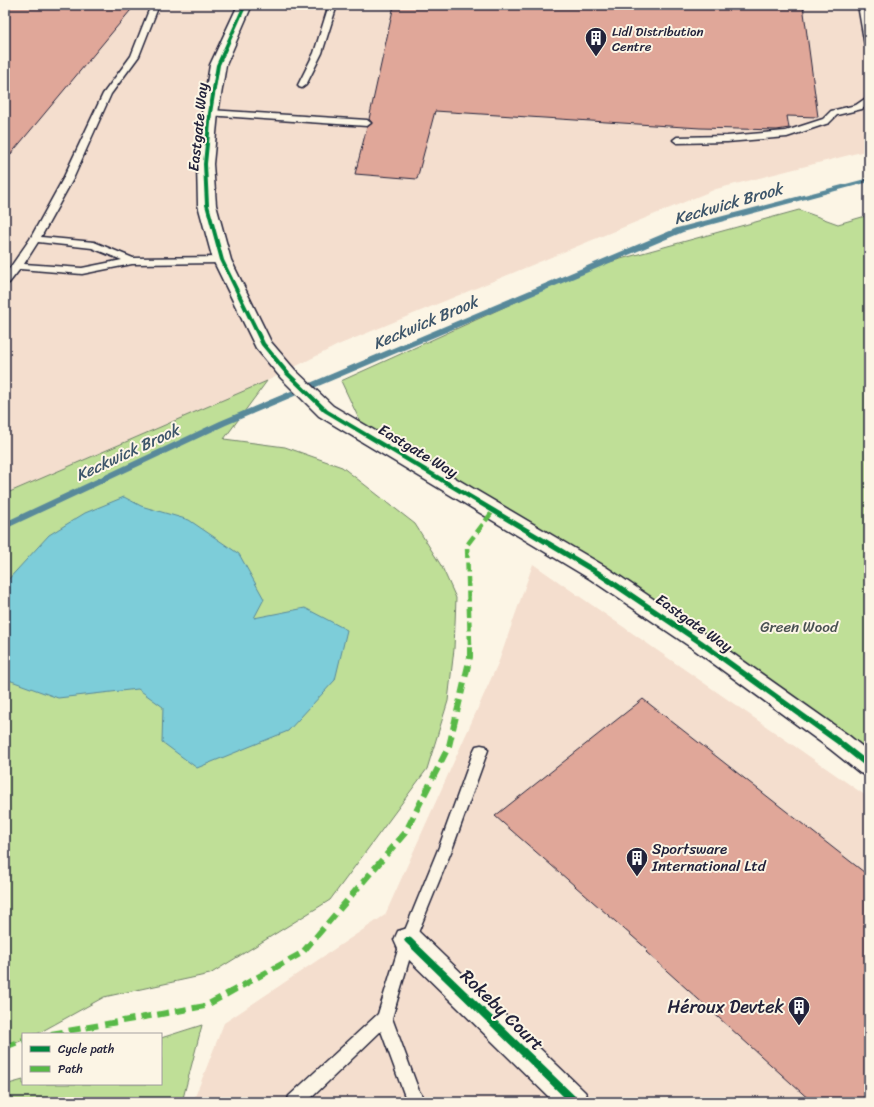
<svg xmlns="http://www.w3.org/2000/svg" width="874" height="1107" font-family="Sriracha,sans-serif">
	<rect width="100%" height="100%" fill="#fcf5e5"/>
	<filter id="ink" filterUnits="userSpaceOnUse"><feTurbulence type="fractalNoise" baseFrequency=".025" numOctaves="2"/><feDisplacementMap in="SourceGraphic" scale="8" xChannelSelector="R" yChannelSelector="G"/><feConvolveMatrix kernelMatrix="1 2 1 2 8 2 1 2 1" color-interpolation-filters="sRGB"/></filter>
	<g filter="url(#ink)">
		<path fill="#f4dece" d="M5,5H869V150L716,189L338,345L267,381L5,494Z
			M533,564L869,798V1102H193L224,1023L385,915L499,661Z"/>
		<path fill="#bfdf97" stroke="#708069" d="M799,210L838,224L869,215V766L700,642L367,436L341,381L595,266Z
			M267,381L224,439L285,447L342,467L415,524L442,567L456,598L454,649L448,701L427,769L330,900L210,974L104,997L37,1034H23V1040L5,1047V494Z
			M202,1025L182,1102H5V1085L23,1080V1084H161V1038Z"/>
		<path fill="#7dcdd9" stroke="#59899a" d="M124,497L141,506L189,520L239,554L264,599L254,618L305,608L347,630L335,680L288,731L197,768L162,742L163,707L138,689L58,698L6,679L5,583L49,535L85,513Z"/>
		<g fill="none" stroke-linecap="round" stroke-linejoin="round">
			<path fill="#59899a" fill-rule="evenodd" d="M869,178V182L683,232L226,425L5,529V522L220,421L677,228Z"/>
		</g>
		<path fill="#e0a799" stroke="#22223b" d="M5,5H135L5,161Z
			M394,5H803L818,117L787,116L789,128L777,130L700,128L435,111L417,179L355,174L367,127L372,123L369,119Z
			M643,699L869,876V1102H812L646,952L648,950L495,816Z"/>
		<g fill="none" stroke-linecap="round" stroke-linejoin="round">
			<g stroke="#22223b" stroke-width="3">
				<path id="service" d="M151,5H159L139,56L111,94L73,179L41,237L94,242L133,258L222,257L227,260L222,263L132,264L82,274L20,269L9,283L5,284V275L30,239L63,179L103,94L131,56ZM38,242L92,248L122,260L82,268L24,264Z
					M329,5H337L322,53L306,85L302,88L299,87L298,85L314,53Z
					M858,5H866L869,23V48L865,46Z
					M869,96V103L862,109L837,115L829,123L787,137L727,142L677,143L673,140L677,137L727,136L786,131L823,119L831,111L856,105Z
					M210,110L367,120L371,123L367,126L207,115L206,113Z
					M481,745L486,746L488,750L453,847L415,940L392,1018L419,1091L426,1102H407L381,1031L307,1102H287L289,1096L378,1014L401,940L439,847L474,750L476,746Z"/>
			</g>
			<g stroke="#22223b" stroke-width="3">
				<path id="minor" d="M238,5H252L226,65L218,113L213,164L216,205L231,260L271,342L295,370L333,406L606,567L708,636L848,735L869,752V776L860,773L830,749L692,648L590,579L319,416L281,378L256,348L213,260L198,205L197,164L202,113L210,65Z
					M408,928L418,931L585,1092L590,1102H554L398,949L394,940L398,931Z"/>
			</g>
			<use href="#service" fill="#fcf5e5" fill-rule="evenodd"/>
			<use href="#minor" fill="#fcf5e5" fill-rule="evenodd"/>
			<path stroke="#58b947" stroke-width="4.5" stroke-dasharray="10 4.5" stroke-linecap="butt" d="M470,645L467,545L493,511"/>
			<path stroke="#58b947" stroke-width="6" stroke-dasharray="12 6" stroke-linecap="butt" d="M51,1034L205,1006L302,953L405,833L449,746L470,657V644
				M5,1047L23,1040"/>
			<g stroke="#fcf5e5" stroke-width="2">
				<path id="cycleway" d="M243,5H247L220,65L212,113L207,164L209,205L224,260L265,343L290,373L328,410L600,571L702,640L841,740L869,762V769L867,768L837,744L698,644L596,575L324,412L286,375L261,345L220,260L205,205L203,164L208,113L216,65Z
					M408,937L411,938L578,1099L579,1102H569L405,942L404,940L405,938Z"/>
			</g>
			<use href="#cycleway" fill="#00873e" fill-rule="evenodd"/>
		</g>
	</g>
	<defs>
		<g id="building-pin" transform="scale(1.15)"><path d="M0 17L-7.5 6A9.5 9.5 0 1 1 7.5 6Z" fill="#22223b" stroke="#fcf5e5"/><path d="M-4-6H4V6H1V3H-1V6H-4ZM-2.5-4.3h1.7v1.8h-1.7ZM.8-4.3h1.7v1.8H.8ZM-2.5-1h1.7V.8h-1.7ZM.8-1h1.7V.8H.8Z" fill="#fff"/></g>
	</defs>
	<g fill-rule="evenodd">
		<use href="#building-pin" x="596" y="38"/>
		<use href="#building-pin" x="637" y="858"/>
		<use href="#building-pin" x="799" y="1007"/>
	</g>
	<g text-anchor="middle" stroke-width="4" stroke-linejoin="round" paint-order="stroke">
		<g font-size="13" fill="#22223b" stroke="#fcf5e5" text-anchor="start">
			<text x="612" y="36">Lidl Distribution<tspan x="612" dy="15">Centre</tspan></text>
		</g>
		<g font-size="15" fill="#22223b" stroke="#fcf5e5">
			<text transform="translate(198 127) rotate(-84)" y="5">Eastgate Way</text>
			<text transform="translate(418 451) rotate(31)" y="5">Eastgate Way</text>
			<text transform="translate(694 623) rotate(35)" y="5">Eastgate Way</text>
		</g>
		<g font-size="15" fill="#495152" stroke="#fcf5e5">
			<text x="799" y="632">Green Wood</text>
		</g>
		<g font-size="15" fill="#22223b" stroke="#fcf5e5" text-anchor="start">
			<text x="652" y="854">Sportsware<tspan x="652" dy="17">International Ltd</tspan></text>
		</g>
		<g font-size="16" font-style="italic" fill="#3d556a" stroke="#fcf5e5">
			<text transform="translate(728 203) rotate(-16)" y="6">Keckwick Brook</text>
			<text transform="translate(425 322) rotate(-23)" y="6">Keckwick Brook</text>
			<text transform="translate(127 452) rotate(-25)" y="6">Keckwick Brook</text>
		</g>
		<g font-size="18" fill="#22223b" stroke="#fcf5e5" text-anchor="end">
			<text x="784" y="1013">Héroux Devtek</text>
		</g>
		<g font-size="18" fill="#22223b" stroke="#fcf5e5">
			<text transform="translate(502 1010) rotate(44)" y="6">Rokeby Court</text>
		</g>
	</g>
	<rect width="874" height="1107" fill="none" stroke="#fcf5e5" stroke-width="20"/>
	<rect x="10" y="10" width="854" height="1087" fill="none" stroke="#22223b" stroke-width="1.5" filter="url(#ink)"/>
	<rect x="22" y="1033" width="140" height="52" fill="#fcf5e5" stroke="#a5a1a1"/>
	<rect x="30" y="1046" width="20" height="6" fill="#00873e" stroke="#a5a1a1"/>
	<text x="58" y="1053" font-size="12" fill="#22223b">Cycle path</text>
	<rect x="30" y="1066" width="20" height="6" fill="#58b947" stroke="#a5a1a1"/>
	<text x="58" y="1073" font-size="12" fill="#22223b">Path</text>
</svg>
